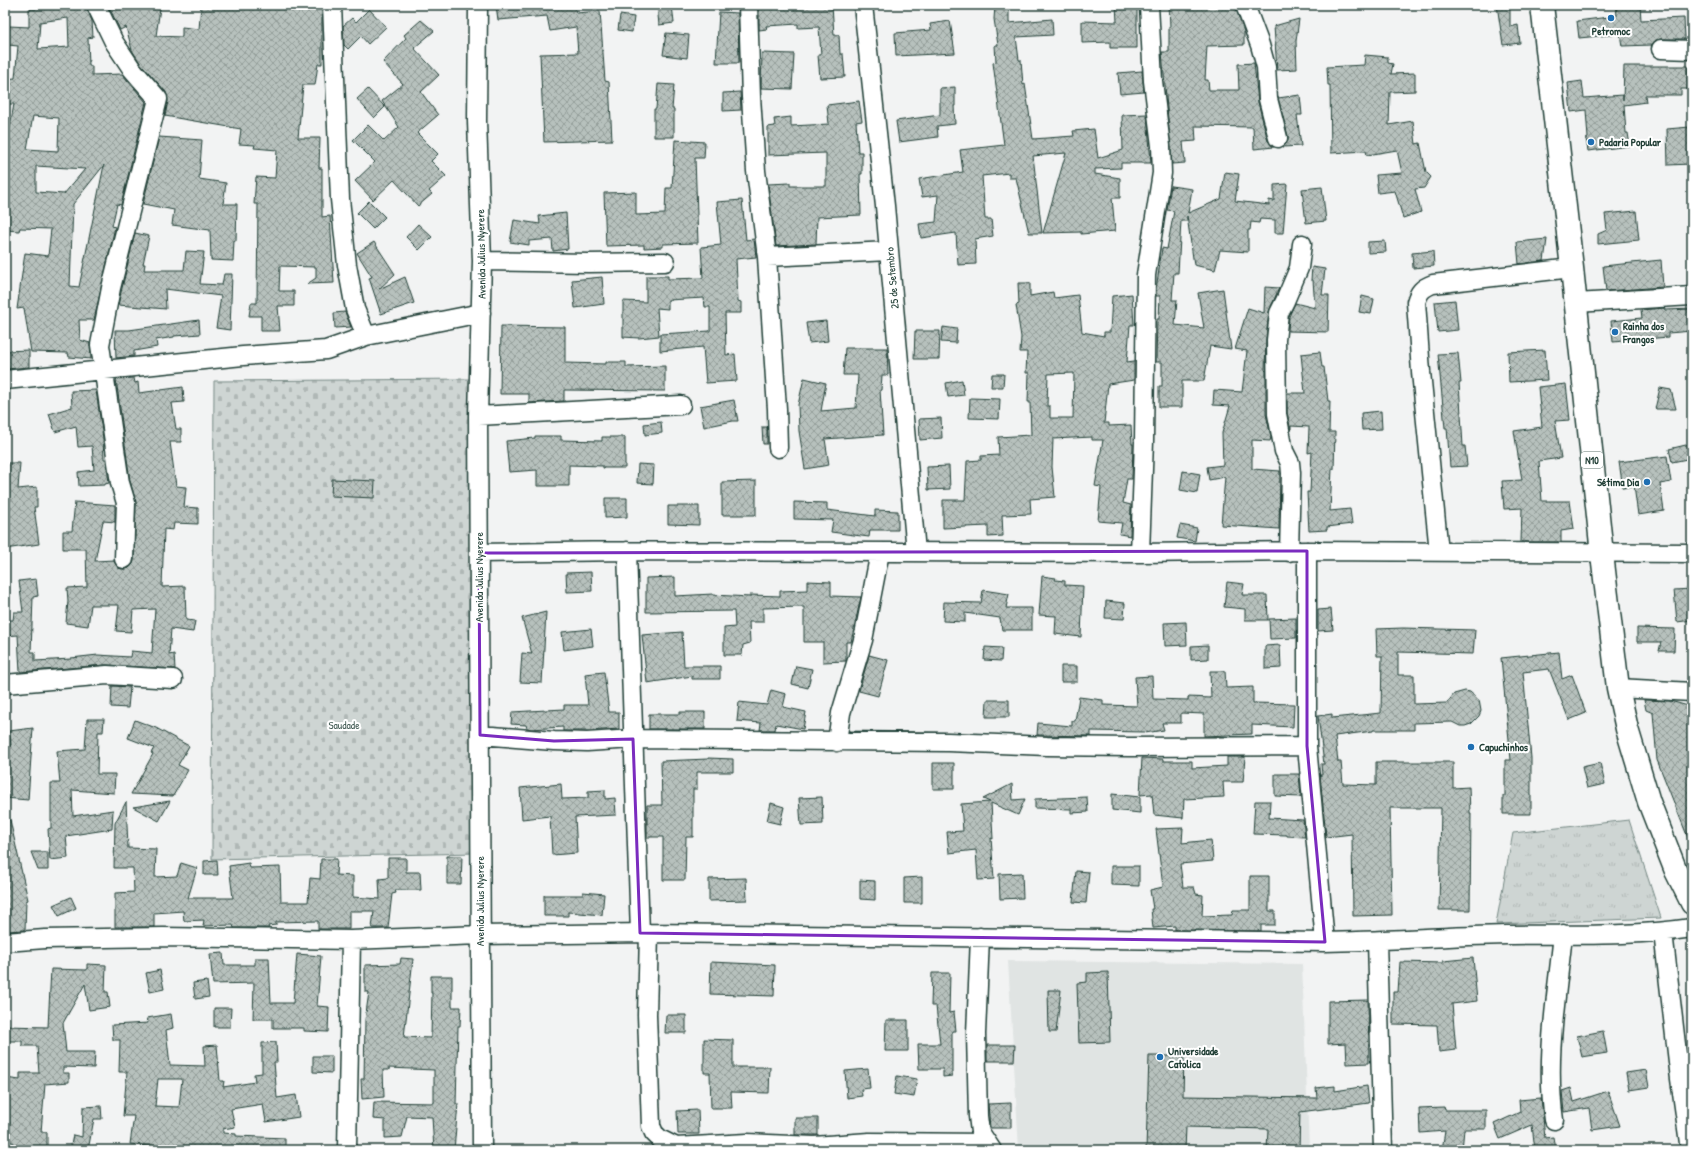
<svg xmlns="http://www.w3.org/2000/svg" width="1697" height="1155" font-family="'Patrick Hand',sans-serif">
	<defs>
		<pattern id="cemetery-stones" width="16" height="16" patternUnits="userSpaceOnUse"><rect width="16" height="16" fill="#ced5d3"/><path d="M2 7V4a2 2 0 0 1 4 0v3zM10 15v-3a2 2 0 0 1 4 0v3z" fill="#b0b8b6"/></pattern>
		<pattern id="park-tufts" width="24" height="20" patternUnits="userSpaceOnUse"><rect width="24" height="20" fill="#ced5d3"/><path d="M3 7l-1-3M5 7V3M7 7l1-3M15 17l-1-3M17 17v-4M19 17l1-3" fill="none" stroke="#b0b8b6"/></pattern>
		<pattern id="building-cross-hatch" width="8" height="8" patternUnits="userSpaceOnUse"><rect width="8" height="8" fill="#b7c1bd"/><path d="M0 0l8 8M0 8l8-8" fill="none" stroke="#949e9a"/></pattern>
	</defs>
	<rect width="100%" height="100%" fill="#f2f3f3"/>
	<filter id="ink" filterUnits="userSpaceOnUse"><feTurbulence type="fractalNoise" baseFrequency=".025" numOctaves="2"/><feDisplacementMap in="SourceGraphic" scale="8" xChannelSelector="R" yChannelSelector="G"/><feConvolveMatrix kernelMatrix="1 2 1 2 8 2 1 2 1" color-interpolation-filters="sRGB"/></filter>
	<g filter="url(#ink)">
		<path fill="#e0e4e3" d="M1008,961L1302,964L1309,1150H1019Z"/>
		<path fill="url(#cemetery-stones)" stroke="#768984" d="M470,379L476,853L212,859L214,381Z"/>
		<path fill="url(#park-tufts)" stroke="#768984" d="M1629,820L1661,918L1496,924L1513,833Z"/>
		<path fill="url(#building-cross-hatch)" stroke="#1f3d34" fill-rule="evenodd" d="M36,5H64V6L86,5L92,21L93,37L88,38L89,66H92V75L122,74L146,102L121,205L117,204L112,226L115,227L94,320H79L80,340L90,343L91,359L69,357L68,353L31,352L24,308L17,309L25,253L48,256L51,229L20,228L19,231L5,230L7,174H5V155L14,104H5V79L15,78L18,46L8,45L9,26L29,27V9H36ZM68,18L69,47L38,49L40,22ZM33,116L59,118L58,151L27,149ZM104,165L79,287L70,286L73,204ZM36,166L85,169L64,194L36,192Z
			M108,5H142L160,8L156,36L182,37V27L199,29L201,5H322V64H318L315,85H303L298,138H320L319,168H322V217L330,216L334,283L307,284L316,278V267L280,266L279,291H294V306H278L280,331H261V316H249L251,303H257L258,204H254L256,177L275,178L277,150L254,148L255,145L239,144L241,129L165,116L168,101L166,92L140,63L132,50L126,27L120,30Z
			M496,5H575L576,13L600,11L605,81L609,82L612,140L544,142L540,54L578,53L576,27L550,31L547,16L498,20Z
			M657,5H672L674,23L659,25Z
			M759,5H832L834,35H839L840,54H843L845,77L820,78L818,55H821L819,27L798,28V24L766,26L767,29L759,30Z
			M1116,5H1137V48H1110V42L1082,43V21L1117,22Z
			M1169,5H1235L1244,31V45L1207,46L1205,80H1208L1209,90H1239L1238,64L1254,63L1258,102L1268,141L1274,147L1254,149L1253,127L1195,126L1196,141L1183,142L1185,163L1172,164L1162,52H1169V27H1170Z
			M1497,5H1510V27L1518,25L1520,43L1503,45Z
			M1616,5H1640L1641,20L1684,18L1685,39H1661L1656,40L1652,45L1622,46L1620,34L1579,38L1577,21L1617,16Z
			M995,6H1009V23L1052,19L1053,35L1016,37L1019,60H1021L1023,85L1025,84L1033,139L1074,136L1073,131L1094,129L1098,158L1123,150L1122,115L1147,114L1151,163H1121V168L1095,169V174L1120,178V198H1112L1115,231L1081,234V232L1043,233L1066,153L1033,156L1042,233H1029L1016,178H1009V173L982,176L985,219H991L993,236L975,239L976,264L958,265L956,233L921,238L919,224L936,222L938,195L922,197L919,179L963,172L960,150L1004,145L993,63L996,62L995,45H998L994,19Z
			M369,9L386,27L368,44L361,36L348,49L344,45L343,26L352,18L356,22Z
			M719,12L738,13L739,63H716Z
			M620,15L634,17L632,32L618,30Z
			M1299,19L1296,41L1297,69L1277,70L1274,26Z
			M421,20L434,31L414,48L439,75L421,92L438,115L417,133L438,154L431,161L446,176L429,191L432,194L418,206L394,180L373,200L355,181L375,162L353,140L368,125L384,141L399,127L382,101L403,84L383,62L406,38L404,35Z
			M950,21L955,53L896,56L895,33L931,30L930,24Z
			M666,33L689,35L687,58L663,55Z
			M762,53L794,54L792,89L761,88Z
			M1365,55L1388,57V63L1393,64L1391,74L1415,73V91L1390,92L1389,125L1413,121L1416,144L1420,143L1426,172L1431,177L1424,188L1415,189L1421,212L1403,218L1395,191L1378,193L1376,175L1402,173L1397,150L1367,155L1366,151L1331,153L1330,85H1328L1327,67L1364,65Z
			M1624,66H1688V89H1681V95H1645L1646,102L1624,105L1626,133H1628L1630,146L1588,151L1586,139L1588,138L1586,110L1571,112L1568,83L1582,81L1584,98L1623,95V100Z
			M1142,71L1144,92L1120,94L1118,73Z
			M658,84L674,85L672,109H674V137H654V109H656Z
			M955,87V106H954L955,124L937,126L938,137L899,142L896,121L940,115V88Z
			M368,89L385,107L374,118L357,99Z
			M740,92L741,110L723,111V93Z
			M1300,95L1302,115H1297L1301,146L1283,147L1288,141V136L1278,98Z
			M859,101L862,121L856,122L858,152H862V174H860L861,215L817,217L816,244L776,246L768,184L790,183V186H826V153L768,155V127L775,126L774,119L791,117V126L829,124L827,105Z
			M1690,127L1691,164L1668,165L1667,129Z
			M159,137L202,140L199,179L226,183L223,204H237L236,241L234,240L233,261L211,260L210,230L172,225L174,210L143,204Z
			M675,140L705,142L704,158H695L698,243L663,244V247L644,248V245L606,246L604,193L636,192V215L665,214L666,188H672Z
			M1225,172L1239,174L1235,201L1269,205V200L1274,201V185L1287,184L1283,233H1275V220L1260,219L1259,223L1251,222L1250,230H1248V252L1220,250L1215,270L1194,265L1187,216V221H1181L1178,273H1174L1172,300H1177L1175,325L1204,328L1198,293L1223,289L1231,349L1210,346L1204,381H1182V407H1159V386H1162V362H1156L1157,319H1159L1160,296H1156V290L1162,248L1167,249L1174,211L1167,210L1171,186L1192,189L1188,213L1221,199Z
			M1322,187L1326,221L1306,223L1302,189Z
			M742,200L746,240L754,239L756,257L736,259L738,301L741,302V313H725L726,355L735,354L737,381L706,383L703,347L660,351V334L710,331V307H705L704,298L668,300V309L657,308L659,336L639,338L623,337V301L646,302V276H668V279L703,278L701,247L721,245L717,202Z
			M369,201L385,217L373,229L357,213Z
			M1636,211L1639,240L1598,244V234L1607,230L1605,214Z
			M566,213L568,249L553,251L552,239L529,241V245L510,242L514,220L540,224L539,216Z
			M418,224L432,237L419,250L406,237Z
			M135,233L149,236L143,264H145L144,270H184L186,251L204,252L200,284L222,285L224,274H232L230,330L216,328L221,296L165,289L166,309L118,305Z
			M1547,239L1544,261L1519,264L1517,242Z
			M1385,241L1386,252L1368,253V242Z
			M374,242L395,274L379,289L405,277L414,303L381,314L369,278L372,277L357,253Z
			M1433,251L1434,266L1413,268L1412,253Z
			M1661,260L1663,287L1606,291L1603,266Z
			M1312,267L1325,269L1322,295H1329L1328,332L1288,331L1289,316L1295,303L1315,308L1313,280H1311Z
			M602,277L604,304L575,308L572,280Z
			M1018,283H1030V296L1053,292L1054,298L1078,295L1082,332L1104,336V332H1110L1112,296L1132,294L1134,325H1130L1127,362L1134,361V380L1108,384L1104,423H1109V426L1131,425L1132,444H1133L1132,479H1127L1123,503L1131,505L1130,536L1120,534L1122,523L1098,521L1101,487L1095,486L1103,440H1092V437L1053,439L1052,467L1055,497L1030,499L1031,514L1002,515L1003,536L988,537V526L943,528V500H965L967,461L981,460V456L999,455L998,437L1031,435L1030,402H1028L1029,373H1026L1027,352H1020L1021,337L1016,305L1019,304ZM1074,373L1073,418H1050V406H1047L1048,374Z
			M1265,287L1279,288L1269,312L1266,339L1265,370L1266,371V414L1271,437L1270,441L1252,440V469L1280,471L1279,529L1221,525L1225,477L1209,480L1207,467L1223,465L1222,433L1230,406L1213,405L1214,390L1242,392L1247,351L1235,349L1248,308L1264,313Z
			M1362,296L1374,299L1371,314L1359,312Z
			M1455,300L1458,330L1438,332L1435,302Z
			M1664,308L1665,310L1692,309V331L1668,333V337L1613,342L1611,321L1642,318L1641,310Z
			M345,312L351,327L335,328L334,313Z
			M199,320L200,334L174,336V337L156,340L157,347L134,351V356L116,358L115,330H129Z
			M826,321L828,341L809,343L806,323Z
			M501,326L565,327V363L606,364V362H626V367L665,366V391L564,390V401L529,403V394H500Z
			M943,327L957,329L956,343L941,342Z
			M915,331H940L939,359H914Z
			M845,348H887L888,375H882L881,390H880L883,435L825,439L829,465L805,469L799,431L798,405L804,378L826,383L821,411L856,408L858,375H843Z
			M29,350V367L6,369L5,351Z
			M1545,350L1547,380L1509,382L1508,352Z
			M1320,352L1322,367H1324L1328,401H1330L1329,432H1335L1334,469H1332L1330,511L1350,509L1352,524L1327,527V530L1309,531L1307,492H1310L1312,452L1308,453L1309,427L1291,426V431L1287,413V393H1305L1301,354Z
			M1458,353L1461,383H1459L1463,446H1465L1467,466L1450,467L1447,428H1445L1438,354Z
			M992,374H1004L1003,387H991Z
			M134,378L135,383L138,382L139,393L183,387L184,402L172,403L176,429H181V442H170L176,486L186,487L184,507L198,508V524L174,523L173,530L164,529L162,587L185,586L186,620L195,621L193,632L171,629L169,655L174,654L175,669L106,665L20,672L18,635L5,636V620H13L14,612H23L19,581L36,579L38,596L33,597L31,652H35V661L71,659V658L98,655L130,657L131,651L152,653L155,609L133,610L131,632L116,631L119,605H91L88,626L66,623L68,601L67,588L87,587L86,549H63V531H72L75,502L115,505V522L103,521L95,561L114,560L118,568L124,569L129,568L133,564L134,560L136,503L130,481L116,379Z
			M962,380L964,395L948,397L946,383Z
			M1566,384L1570,420L1555,421L1561,458L1539,461L1542,501H1570L1574,529L1561,531V542H1521L1522,508L1504,509L1502,481L1522,480L1514,431L1542,427L1538,387Z
			M1660,388L1671,390L1676,409H1655Z
			M96,390L103,438L104,459H106L109,483L105,484V485L79,486L78,472L94,470L92,446L78,447L76,426L55,432L49,414L72,407L71,391Z
			M970,398L1000,399L999,419L969,418Z
			M734,400L738,421H733L704,427L700,406Z
			M1381,411L1382,429L1362,430L1361,413Z
			M941,418L942,438L920,440L919,419Z
			M661,422L662,433L645,435L644,424Z
			M762,427H767V444H763Z
			M535,436H561V440L602,441V437H625V468H603V466L569,465V486H537V470L509,472L506,441L535,438Z
			M1690,444L1692,458L1672,462L1669,449Z
			M1667,456L1671,482L1660,484L1664,511L1638,515L1634,486L1623,488L1619,462Z
			M5,463H20L18,489L37,487V507H34L39,544L5,549Z
			M638,464L654,465L653,484L637,483Z
			M949,466L950,489L928,490L927,467Z
			M1183,471L1200,474L1197,493L1180,490Z
			M332,479L375,481L374,498L331,496Z
			M756,481V515H722V482Z
			M605,498H627V517L605,518Z
			M794,502L827,503V510L875,516V510L898,511V530H870L869,537L831,532L833,520L794,519Z
			M668,506H699V525L668,524Z
			M1180,525L1197,528L1195,541L1177,538Z
			M591,572L592,591L567,592L566,573Z
			M1042,576L1056,578L1055,580L1065,581V585L1083,586L1081,637L1055,634L1056,616L1039,615Z
			M675,577V596L713,594V595L750,597V595L780,596V591L807,590V581L831,582V596L861,597L851,642H846V661L823,662V642H804V607L763,608V622H749L750,643L743,645L742,655H724V628L735,627L734,611L646,612V578Z
			M1227,582L1244,584L1242,595H1267L1268,620H1245V609L1224,607Z
			M1692,589V620L1677,622L1674,590Z
			M983,590L1009,594L1006,608H1032V630H1002L1000,618L965,613V622L943,621L944,602L981,603Z
			M1106,601L1125,603L1124,619L1105,618Z
			M1331,609L1333,630L1318,631V610Z
			M546,612L542,683L520,682L522,653L532,654L522,618Z
			M1296,618V638L1270,639L1269,619Z
			M1186,622L1187,645L1165,646L1164,623Z
			M1403,628L1475,630L1473,654L1398,652V675H1414V704L1447,703L1454,694L1465,691L1470,692L1479,700L1481,711L1479,716L1471,724L1465,726H1460L1452,722L1414,723V730H1373V731L1335,736L1338,762H1341L1343,784L1376,785V762H1453V788L1469,787L1470,813H1471L1470,910H1439L1441,808H1390L1392,915L1353,916L1352,834L1326,837L1320,775H1322L1321,764H1324L1318,716L1332,714V718L1381,713L1382,656H1377L1376,629Z
			M1637,628L1675,629L1674,651H1659L1661,642H1637Z
			M591,629L593,646L564,650L562,632Z
			M682,632L684,666H720V679H692V676L647,683L642,635Z
			M1208,645V659L1191,660V646Z
			M1280,645L1281,668L1265,669V646Z
			M985,647L1002,648L1001,661L984,660Z
			M1559,652L1562,679L1572,675L1586,713L1569,720L1549,669L1523,672L1531,758V814H1503V796H1505V760H1511L1501,658Z
			M869,655L888,660L878,696L859,691Z
			M796,666L812,669L808,688L792,684Z
			M1061,666H1077V682H1061Z
			M1210,671H1225L1226,688L1253,687V703L1294,704L1293,727L1252,725V734L1204,736V714L1181,713V723H1162L1164,730L1145,733V732L1091,731V736L1037,735L1038,723L1072,726V721H1075L1079,697L1103,700V705L1137,706L1135,677L1152,676L1153,699L1188,700V697L1211,698Z
			M604,672L609,712H619V729L587,731H563V727L531,729L527,728L526,725L511,724L512,712L564,709V705H588L585,674Z
			M112,686L130,687L128,708L111,707Z
			M771,690L786,694L783,707L806,712L803,729L776,724L775,730H760L761,723L737,721L739,702L767,705Z
			M987,700H1009V717H986Z
			M1644,700L1670,701L1692,707V848L1657,760L1653,713L1646,710Z
			M680,712H705V729H649V714H680Z
			M87,719H104L103,732H98L97,774H115L114,793L72,790L73,816L113,810L112,829L66,836L68,858L50,860L48,829L51,828V783H60L57,751L85,749Z
			M135,720L156,728L189,746L178,765L188,770L173,796L131,794L153,754L151,753L154,748L128,738Z
			M33,728L28,800L5,798V745H11L9,731Z
			M1227,757H1245L1243,782H1223L1224,797L1184,799L1183,818L1154,815L1152,794L1140,795L1142,758L1163,759V761H1192V768L1227,766Z
			M708,758L733,759V772H697V789H693V837H686L685,880H663V837H647V805H662L661,761L708,759Z
			M933,763H954V789H933Z
			M1600,763L1605,784L1587,788L1582,767Z
			M1275,774H1299L1301,797L1275,796Z
			M561,784L562,799L588,798V791L605,790V799L615,798L616,815L575,817L577,853L552,855L550,816L522,819L520,788Z
			M1012,784L1013,800L1025,799L1018,815L991,803L993,839L991,838L994,879L978,880L976,850L949,853L947,832L963,831L961,804L990,802L983,799Z
			M1112,794L1140,797V813L1112,810Z
			M822,797L823,824L801,825L799,798Z
			M1087,797L1088,812L1071,813V809L1035,808V799Z
			M170,801L159,821L133,807Z
			M1255,801H1270L1269,818L1303,820L1305,837L1287,836V835L1253,834Z
			M126,802L128,848L156,849L155,877L177,876L181,863L197,868L188,898H233L229,866L249,863L250,868L280,867L281,902H308L310,878L320,879L321,859H337L336,875L353,876V897L380,899L379,879L388,878V858H406V872H420L421,890H395L396,893L392,894L388,928H372L374,911H349V929H318V921L276,922V925L268,926L269,928H234L233,925L203,926L204,920L184,921L183,911L154,913V927H115V893L134,892L133,868H114L115,823Z
			M771,803L784,807L780,824L767,821Z
			M10,820L28,900L26,901L25,930L5,931V888L8,887L5,871V821Z
			M1183,828L1182,843L1211,840L1213,861L1180,864L1183,887H1194L1196,894L1203,895L1202,916L1232,915L1233,910H1250V876H1269V911H1275V925H1261V931L1175,930V926L1153,928L1151,909H1153L1150,890L1163,887L1156,829Z
			M31,852H48V870H38Z
			M447,856H462L461,884H447Z
			M217,860L218,875H204V861Z
			M1111,866H1139V886L1111,885Z
			M1076,871L1089,872L1086,903L1073,902Z
			M1022,873L1023,898L1000,899L999,874Z
			M922,877V903H904V878Z
			M746,878L747,900L709,901V879Z
			M860,880L875,881V900L860,899Z
			M583,892L604,894L602,915L568,912V916H544V895H583Z
			M71,897L76,908L59,916L53,905Z
			M223,953L224,965H255V958H269L271,1003H293L297,954L321,956L317,1006L329,1007L328,1032L304,1031V1028H273V1019H253L254,983L213,984L210,954Z
			M401,958L413,959L404,1037L431,1038L432,993H431V976H452V1007H461L460,1026H458L456,1104H458L454,1150H434L432,1117L407,1116L402,1137L385,1138V1120L373,1119L374,1102L434,1103V1070L389,1068V1070H383L384,1097L362,1099L361,1079H364L365,1020L369,992H365V965L400,964Z
			M1473,958L1477,1001L1452,1004L1456,1050L1439,1052L1437,1025L1393,1024V992H1398L1400,962L1443,963V961Z
			M711,962L775,965L774,996L710,994Z
			M87,964L106,965L105,992H108L110,1007L89,1010L85,984L63,1023L66,1052H95L94,1068L63,1067V1073H69V1082L45,1084L41,1132H47V1150H14L13,1142H5V1078L20,1080V1073H39L37,1046H22V1041H5V1026L48,1027L51,969L87,970Z
			M160,970L164,989L150,992L146,973Z
			M1108,972L1110,1042L1079,1043L1077,983L1087,982V973Z
			M932,973H950L949,1013L954,1012L956,1031H952V1076L943,1077V1069H919L918,1044H940L936,1006H931Z
			M207,981L209,997L195,999L193,983Z
			M1048,990H1061L1056,1032H1049Z
			M1368,1000L1369,1063L1347,1064L1346,1043L1328,1044V1001Z
			M214,1008H231L230,1027H214Z
			M171,1014L173,1028L166,1030L170,1065L205,1066L204,1046L217,1045L220,1081H224L223,1087L255,1082L254,1074L262,1073V1043L276,1042L277,1062H274L277,1098L296,1095L299,1117L266,1122L263,1104L231,1109L235,1127L223,1129V1133L236,1134V1136L285,1138V1150H156V1147L130,1144L134,1116H123L127,1072H119L120,1040H113L112,1025L148,1023L147,1018ZM158,1079H182L179,1107L155,1106Z
			M666,1015H686V1033H665Z
			M886,1020H908V1051H885Z
			M1603,1031L1607,1053L1582,1057L1577,1036Z
			M704,1039L733,1040V1067H770L769,1093L731,1092L732,1108H711L710,1073H704Z
			M987,1045H1015L1014,1061H987Z
			M313,1056H332V1073L313,1072Z
			M1149,1056H1184L1183,1096L1317,1098L1316,1088L1335,1086V1091L1367,1086L1369,1103L1300,1112L1299,1150H1267L1268,1129L1186,1127L1185,1150H1146Z
			M868,1069L870,1088L861,1089L862,1096L847,1098L845,1071Z
			M1646,1070L1649,1087L1629,1090L1626,1073Z
			M897,1076L917,1079L914,1097L894,1094Z
			M1571,1088L1574,1102L1608,1091L1620,1126L1592,1130L1589,1108L1564,1112L1562,1091Z
			M1541,1098L1545,1138L1554,1137L1556,1150H1535L1532,1125L1500,1139L1494,1124L1520,1112L1519,1100Z
			M1011,1103V1128H990L988,1104Z
			M101,1106L102,1119H94L88,1150H70L73,1135L82,1137L83,1107Z
			M1444,1107L1445,1110H1486V1129H1464L1462,1150H1442L1445,1131L1420,1133L1419,1108Z
			M698,1110L699,1134H678L677,1111Z
			M795,1118H818V1135H795Z"/>
		<g fill="none" stroke-linecap="round" stroke-linejoin="round">
			<g stroke="#1f3d34" stroke-width="21">
				<path id="minor" d="M96,5L114,42L132,69L158,99L111,288L100,345L120,483L126,503L124,559
					M332,5L340,199L347,265L355,309L366,336
					M478,5L477,121L482,261L478,416L482,1150
					M748,5L751,97L756,171L767,257L777,409L778,448
					M863,5L885,206L916,552
					M1245,5L1260,45L1266,67L1268,99L1278,138
					M1661,49L1692,50
					M767,257L889,251
					M482,261L588,263L665,262
					M1576,303L1692,296
					M5,380L243,356L326,350L366,336L481,313
					M478,416L681,405
					M627,551L640,933
					M1307,551V746L1325,942
					M1289,552L1291,473L1290,463L1284,451L1277,414L1276,340L1279,313L1285,301L1299,268L1302,244
					M1439,552L1421,372L1416,302C1419,292 1422,288 1433,284L1572,268
					M479,553L627,551L1140,553L1307,551L1692,553
					M1140,553L1144,441L1146,275L1162,173L1161,146L1153,81L1149,5
					M5,684L107,675L173,679
					M1618,688L1692,692
					M480,735L554,741L587,742L633,739L948,742L1047,746L1130,747L1307,746
					M837,742L841,713L863,640L880,552
					M1663,932L1680,1079L1690,1150
					M649,933L647,1015L651,1126L654,1133L660,1139L676,1147L747,1143L814,1146L869,1142L987,1143
					M980,937L976,1034L978,1116L980,1132L992,1150
					M1377,941L1383,1150
					M5,942L45,939L163,937L351,940L480,935L649,933L1325,942C1386,941 1446,936 1507,935C1568,934 1631,937 1692,928
					M1554,1120C1545,1059 1557,995 1563,934
					M347,1150L351,940"/>
			</g>
			<g stroke="#1f3d34" stroke-width="25">
				<path id="major" d="M1542,5L1572,268L1602,554L1618,688L1627,729L1649,802L1676,871L1692,903"/>
			</g>
			<use href="#minor" stroke="#fff" stroke-width="18"/>
			<use href="#major" stroke="#fff" stroke-width="22"/>
		</g>
	</g>
	<path fill="none" stroke="#7b2cbf" stroke-width="3" stroke-linejoin="round" d="M1307,551V746L1325,942L640,933L633,739L554,741L480,735L479,553Z"/>
	<g fill="#1f6fb2" stroke="#fff" stroke-width="1.5">
		<circle cx="1611" cy="18" r="4"/>
		<circle cx="1591" cy="142" r="4"/>
		<circle cx="1615" cy="332" r="4"/>
		<circle cx="1647" cy="482" r="4"/>
		<circle cx="1471" cy="747" r="4"/>
		<circle cx="1160" cy="1057" r="4"/>
	</g>
	<g text-anchor="middle" stroke-width="4" stroke-linejoin="round" paint-order="stroke">
		<rect fill="#fff" stroke="#627771" stroke-width="1" x="1581" y="452" width="22" height="16" rx="3"/>
		<g font-size="10" font-weight="bold" fill="#1f3d34">
			<text x="1592" y="464">N10</text>
		</g>
		<g font-size="11" font-weight="bold" fill="#1f3d34" stroke="#fff" text-anchor="start">
			<text x="1611" y="35" text-anchor="middle">Petromoc</text>
			<text x="1599" y="146">Padaria Popular</text>
			<text x="1623" y="330">Rainha dos<tspan x="1623" dy="13">Frangos</tspan></text>
			<text x="1639" y="486" text-anchor="end">Sétima Dia</text>
			<text x="1479" y="751">Capuchinhos</text>
			<text x="1168" y="1055">Universidade<tspan x="1168" dy="13">Catolica</tspan></text>
		</g>
		<g font-size="11" fill="#1f3d34" stroke="#fff">
			<text transform="translate(481 254) rotate(-91)" y="4">Avenida Julius Nyerere</text>
			<text transform="translate(892 278) rotate(-95)" y="4">25 de Setembro</text>
			<text transform="translate(479 577) rotate(-90)" y="4">Avenida Julius Nyerere</text>
			<text transform="translate(480 901) rotate(-90)" y="4">Avenida Julius Nyerere</text>
		</g>
		<g font-size="11" fill="#425b54" stroke="#fff">
			<text x="344" y="729">Saudade</text>
		</g>
	</g>
	<rect width="1697" height="1155" fill="none" stroke="#fff" stroke-width="20"/>
	<rect x="10" y="10" width="1677" height="1135" fill="none" stroke="#1f3d34" stroke-width="1.5" filter="url(#ink)"/>
</svg>
